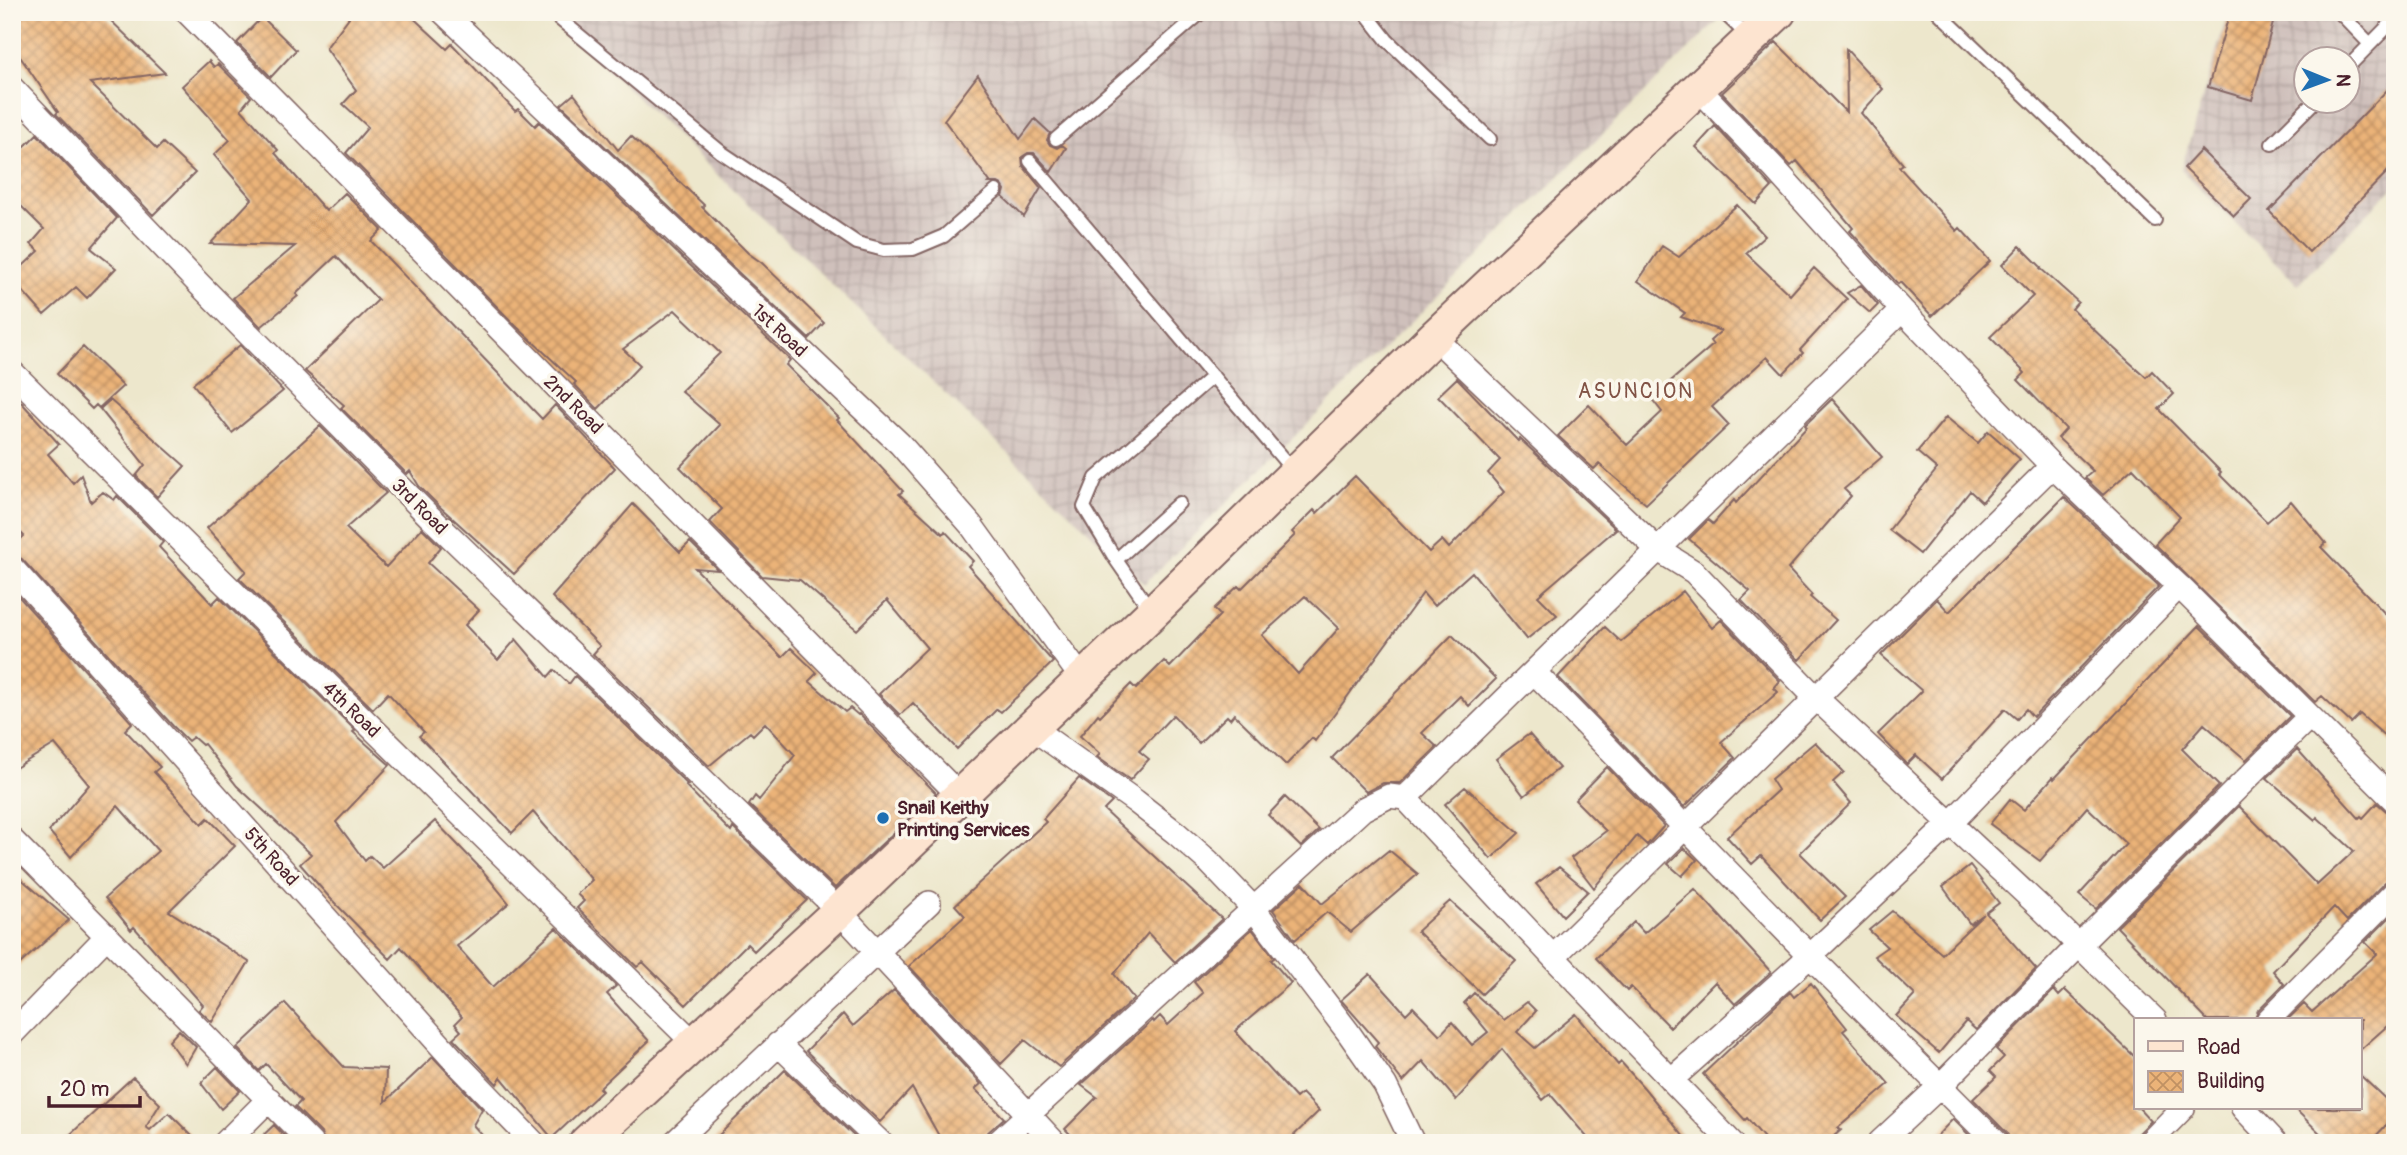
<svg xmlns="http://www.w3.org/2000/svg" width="2407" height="1155" font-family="Pangolin,sans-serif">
	<defs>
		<pattern id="industrial-grid" width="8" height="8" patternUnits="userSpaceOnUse" patternTransform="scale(1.75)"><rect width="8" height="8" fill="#cfc0bb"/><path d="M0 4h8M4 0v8" fill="none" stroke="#b3a5a1"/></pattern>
		<pattern id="building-cross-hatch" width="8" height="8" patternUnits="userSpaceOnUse" patternTransform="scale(1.75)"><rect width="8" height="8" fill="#ebb378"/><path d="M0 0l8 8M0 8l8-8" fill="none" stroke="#c09163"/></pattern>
	</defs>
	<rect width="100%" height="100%" fill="#fbf7ec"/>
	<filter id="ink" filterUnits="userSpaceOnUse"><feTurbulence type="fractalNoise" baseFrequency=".0143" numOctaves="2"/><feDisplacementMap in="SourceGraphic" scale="14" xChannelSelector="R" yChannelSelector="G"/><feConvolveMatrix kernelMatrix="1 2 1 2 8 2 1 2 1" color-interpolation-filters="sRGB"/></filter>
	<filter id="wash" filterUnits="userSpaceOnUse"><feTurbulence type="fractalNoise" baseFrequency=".00686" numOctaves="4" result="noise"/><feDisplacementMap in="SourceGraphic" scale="28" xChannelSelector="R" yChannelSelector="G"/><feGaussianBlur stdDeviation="1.57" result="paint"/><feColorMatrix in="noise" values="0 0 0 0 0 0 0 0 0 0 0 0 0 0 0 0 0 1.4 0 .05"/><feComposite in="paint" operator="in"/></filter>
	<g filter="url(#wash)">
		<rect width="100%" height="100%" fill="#ede7cc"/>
		<path fill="url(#industrial-grid)" fill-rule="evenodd" d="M548,12H1727L1144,584Z
			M2228,12H2395V185L2298,284L2181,170ZM2306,60H2348V102H2306Z"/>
		<g id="blocks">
			<path fill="url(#building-cross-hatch)" fill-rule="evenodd" d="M12,12H102L165,73L90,83L157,149L163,143L195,173L153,215L56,114L58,112L12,45Z
				M353,12H407L447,49L452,44L515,111L518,109L535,126L539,122L790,360L786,365L839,418L837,420L903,491L899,494L943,534L945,531L973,561L968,566L1053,662L1001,712L997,709L957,749L913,703L900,715L879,694L927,648L887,600L857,630L800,580L762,576L710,522L722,509L680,467L720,425L681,391L720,353L675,310L623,349L640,365L598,409L574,384L576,382L516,326L346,153L368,127L343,104L356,90L326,48Z
				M2230,12H2276L2252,100L2208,87Z
				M262,17L296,50L271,77L237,43Z
				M1776,42L1847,113L1846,49L1883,89L1861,113L1903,164L1899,167L1957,231L1960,228L1990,261L1932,316L1900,282L1898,284L1850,231L1853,228L1797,161L1791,166L1722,93Z
				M209,61L214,67L218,64L251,97L241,109L278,150L275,153L326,211L345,193L382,230L371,241L542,419L555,405L615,468L514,574L439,506L419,486L410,471L407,474L341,408L344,405L305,371L378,300L336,256L296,294L298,296L261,327L233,298L295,246L210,244L252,199L214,155L230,140L182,86Z
				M978,75L1020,139L1035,119L1050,133L1047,140L1050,145L1057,148L1062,145L1066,148L1051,172L1034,153H1028L1022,157L1023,166L1041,188L1024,217L1003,197L1005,190L1002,185L998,183H989L990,182L944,120Z
				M2395,82V164L2309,252L2269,211Z
				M574,94L618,150L631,136L704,205L702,207L748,253L762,263L824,323L809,339L561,105Z
				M1715,126L1772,187L1756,204L1696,147Z
				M37,134L117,218L91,248L116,268L87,298L76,287L44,315L12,279V276L39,251L31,244L44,229L12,197V159Z
				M2201,150L2251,199L2234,216L2184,168Z
				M1737,205L1765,236L1746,253L1790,295L1814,268L1847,299L1800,350L1803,353L1783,374L1767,357L1712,407L1729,425L1646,504L1599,464L1594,469L1558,436L1589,405L1627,445L1662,412L1651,398L1713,345L1710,341L1721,331L1681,317L1685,313L1638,281L1662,246L1679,257Z
				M2020,246L2041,267L2040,268L2078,302L2072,309L2108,343L2146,377L2152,371L2174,394L2159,409L2221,472L2219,474L2267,522L2291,501L2326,543L2321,547L2395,624V745L2360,714L2351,723L2322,696L2315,702L2155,544L2180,517L2133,468L2103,495L2085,478L2093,471L2058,438L2066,429L2018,380L2025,373L1990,337L2033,296L2002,265Z
				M1861,285L1878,305L1870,313L1847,293Z
				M240,345L283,391L232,433L193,384Z
				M83,347L123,386L99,408L96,405L92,409L57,374Z
				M1457,378L1518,441L1520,439L1616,529L1538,596L1557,615L1527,639L1472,572L1434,606L1423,593L1315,741L1312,738L1286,765L1234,714L1230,719L1227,716L1199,743L1173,715L1139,751L1149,759L1130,780L1097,757L1100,754L1080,736L1098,714L1100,716L1131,684L1136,689L1164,661L1170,667L1220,615L1214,609L1238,586L1241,589L1295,535L1292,532L1314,510L1317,513L1355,476L1429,552L1442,540L1449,548L1504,492L1488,473L1500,460L1438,396ZM1305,596L1339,628L1298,674L1262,635Z
				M12,392L59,444L48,454L73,483L81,475L91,502L103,492L114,500L117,496L163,542L159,547L212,604L219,597L355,730L353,732L390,765L336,822L365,861L370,856L383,868L435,821L482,870L509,903L457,946L493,987L556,928L616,986L607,994L649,1041L599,1088L602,1091L552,1138L501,1077L497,1084L453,1038L461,1031L455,1024L462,1017L401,947L390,959L330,898L300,864L311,854L237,786L204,744L202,745L193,737L188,741L173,726L22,559L12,554V547L24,536L12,524Z
				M1832,399L1882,457L1844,489L1851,496L1788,569L1812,595L1810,597L1836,620L1799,660L1741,600L1750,591L1689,539L1708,520L1713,524L1734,500L1736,503L1807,427L1805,425Z
				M110,400L185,466L157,497L136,476L145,465L100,409Z
				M1946,417L1978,443L1988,431L2020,459L1982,502L1970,491L1920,554L1889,530L1937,469L1917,452Z
				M320,426L386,493L346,528L386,567L422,528L441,547L428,563L479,610L465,625L498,660L516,639L548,677L554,670L569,684L575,676L688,785L686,786L731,832L733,828L807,900L754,951L747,944L686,1005L643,962L637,967L577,908L584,901L577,894L592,880L533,812L512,833L419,736L424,732L388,693L373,709L239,578L246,571L207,528Z
				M2064,497L2159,586L2033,717L2026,709L2017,719L2005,709L1942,779L1916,755L1907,764L1878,734L1922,691L1881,655L1937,599L1949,612Z
				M633,504L680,552L690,542L718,570L695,568L782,657L791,648L817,673L809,681L845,712L850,708L858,715L859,714L936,793L835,888L749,805L755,796L759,800L795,755L765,723L753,735L750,732L709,766L593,654L600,646L552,597Z
				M12,589L132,723L125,730L160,767L154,772L202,824L208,818L235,846L169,911L249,962L212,1022L199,1010L203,1005L134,927L131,930L105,898L158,851L118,806L71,857L49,831L89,785L55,744L12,770Z
				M1683,591L1712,628L1721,620L1780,681L1774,688L1778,692L1721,742L1735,758L1684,807L1558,677L1605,627L1621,642Z
				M2199,626L2290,716L2246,760L2204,724L2182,749L2219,786L2096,909L2079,895L2126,844L2087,807L2040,861L1990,824L2010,799L2024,810L2053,777L2054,779Z
				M1452,635L1496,679L1469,706L1460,696L1422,733L1437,747L1400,783H1383L1366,792L1332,758Z
				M1529,734L1559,768L1524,796L1496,759Z
				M1815,742L1844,772L1833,782L1851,803L1800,853L1845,897L1820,920L1761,856L1752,864L1727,837L1778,790L1771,779Z
				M2297,749L2359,818L2361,816L2363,818L2377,803L2386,811L2395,815V878L2385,882L2347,921L2334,907L2273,971L2284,984L2258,1010L2254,1020H2207L2117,927L2239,806L2317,885L2354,851L2317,817L2315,820L2267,778Z
				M1607,767L1664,826L1647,845L1637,836L1594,888L1571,858L1606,831L1575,800Z
				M1079,778L1112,802L1104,810L1222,919L1175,962L1148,933L1114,974L1134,999L1059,1067L1025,1040L1001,1064L909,966L965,916L955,905L1046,822L1043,819Z
				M1465,787L1519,833L1491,859L1445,804Z
				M1285,797L1319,830L1301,847L1268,815Z
				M1684,848L1697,860L1682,876L1668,864Z
				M1389,850L1418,874L1351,932L1327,912L1295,940L1273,910L1303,883L1322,904Z
				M1970,866L1999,903L1986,913L2036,969L1976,1030L1966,1021L1939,1053L1896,1016L1915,995L1874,956L1887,947L1869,930L1892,911L1942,954L1984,914L1970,924L1943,887Z
				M1559,867L1588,891L1563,916L1536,884Z
				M12,871L69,920L12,971Z
				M1695,889L1771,972L1735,1004L1715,982L1670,1027L1631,987L1627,991L1596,958L1634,922L1644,933Z
				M1450,901L1516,961L1482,994L1417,931Z
				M2395,912V1019L2360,1050V1020H2287L2304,1004L2312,1012L2377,954L2365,942Z
				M1252,929L1274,958L1271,960L1291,983L1235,1031L1296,1098L1302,1093L1319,1111L1286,1143H1079L1065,1129L1097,1097L1081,1085L1153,1020L1154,1022L1160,1016L1168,1025L1203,993L1194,982Z
				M1370,974L1406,1014L1413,1007L1440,1035L1452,1022L1472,1045L1488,1032L1464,1003L1474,993L1504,1020L1527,1002L1536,1011L1517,1032L1535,1048L1576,1014L1618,1065L1621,1062L1645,1089L1689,1143H1592L1550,1094L1543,1100L1502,1049L1456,1100L1423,1061L1403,1082L1375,1046L1378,1042L1341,1000Z
				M1811,983L1847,1028L1843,1031L1889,1084L1838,1128L1841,1130L1826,1143H1768L1747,1118L1745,1120L1703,1074L1790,992L1794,997Z
				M894,990L981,1084L975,1089L1004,1118L987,1133L983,1143H943L912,1088L880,1122L806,1051L843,1014L853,1026Z
				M2054,990L2059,996L2065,990L2136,1058V1108H2139L2151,1121L2139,1133L2135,1143H2011L2007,1133L1973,1099L1996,1077L1990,1071L2004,1057L1996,1049Z
				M285,1003L344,1067L386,1069L385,1102L433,1057L482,1109L473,1125L489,1143H325L321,1133L295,1107L301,1101L266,1064L259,1071L237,1048Z
				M179,1030L196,1047L186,1064L169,1041Z
				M217,1067L240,1091L221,1109L201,1083Z
				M785,1070L860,1142V1143H711Z
				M2360,1075L2395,1108V1116L2369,1143H2330L2294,1108H2360Z
				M133,1077L160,1104L146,1127L150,1130L169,1113L199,1143H61Z
				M1953,1119L1977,1143H1930Z
				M274,1125L291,1143H255Z"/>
		</g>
	</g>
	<g filter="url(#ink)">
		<use href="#blocks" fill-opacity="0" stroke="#836563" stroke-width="2"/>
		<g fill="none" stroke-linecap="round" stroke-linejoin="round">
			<g stroke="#836563" stroke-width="16">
				<path id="lane" d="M551,12L721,152L857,243L884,250L913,249L944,236L996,191
					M1365,12L1387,40L1490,139
					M1723,12L1750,38
					M1938,12L2155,220
					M2339,12L2370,44
					M2348,67L2395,19
					M1056,139L1202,12
					M2272,144L2314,102
					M1030,161L1295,473
					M1116,560L1179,503
					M1152,612L1116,560L1084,507L1096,478L1213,376"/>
			</g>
			<g stroke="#836563" stroke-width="26">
				<path id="street" d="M187,12L960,796
					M443,12L900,444L971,525L1083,680
					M12,88L199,284L429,516L839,911L1055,1143
					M1698,88L1774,168L1902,310L2052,466L2179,586L2395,801
					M1434,337L1657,549L1694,572L1816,698L2040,907L2155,1020
					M12,372L212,571L695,1044
					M12,568L451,1057L534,1143
					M1534,672L1810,956L1997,1143
					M1032,728L1135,801L1176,833L1208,861L1253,908L1348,1032L1385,1085L1413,1143
					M12,840L311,1143
					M1553,957L2052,466
					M2268,1020L2395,892
					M12,1034L107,936
					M778,1044L881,1143
					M1671,1080L1810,956L1950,824L2179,586
					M2243,1108L2276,1143
					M225,1143L269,1099
					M674,1143L929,903
					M997,1143L1363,809L1389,796L1405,798
					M1732,1143L1553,957L1405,798L1902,310
					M1879,1143L1939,1087L2078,946L2309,717
					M2149,1143L2183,1108"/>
			</g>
			<g stroke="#836563" stroke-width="37">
				<path id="secondary" d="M586,1143L839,911L1153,612L1434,337L1779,12"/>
			</g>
			<use href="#lane" stroke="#fff" stroke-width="12"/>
			<use href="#street" stroke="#fff" stroke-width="23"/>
			<use href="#secondary" stroke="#fde4d0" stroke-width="33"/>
		</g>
	</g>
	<circle fill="#1f6fb2" stroke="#fbf7ec" stroke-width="2.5" cx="883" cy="818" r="7"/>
	<g text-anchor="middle" stroke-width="7" stroke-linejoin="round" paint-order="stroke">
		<g font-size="19" fill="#4a1f2b" stroke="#fbf7ec">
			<text transform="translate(780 330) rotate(43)" y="7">1st Road</text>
			<text transform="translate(574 404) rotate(45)" y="7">2nd Road</text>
			<text transform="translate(420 506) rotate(45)" y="7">3rd Road</text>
			<text transform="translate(352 709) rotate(44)" y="7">4th Road</text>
			<text transform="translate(272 856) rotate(48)" y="7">5th Road</text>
		</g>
		<g font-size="19" font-weight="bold" fill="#4a1f2b" stroke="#fbf7ec" text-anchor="start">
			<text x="897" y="814">Snail Keithy<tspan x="897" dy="22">Printing Services</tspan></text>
		</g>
		<g font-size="21" letter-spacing="2" fill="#825346" stroke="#fbf7ec">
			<text x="1636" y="398">ASUNCION</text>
		</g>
	</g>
	<rect width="2407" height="1155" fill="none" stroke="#fbf7ec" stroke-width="42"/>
	<rect x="2134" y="1018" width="228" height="91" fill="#fbf7ec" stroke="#b4a19f" stroke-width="2"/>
	<rect x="2148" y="1041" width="35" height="10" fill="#fde4d0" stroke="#b4a19f" stroke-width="2"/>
	<text x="2197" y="1054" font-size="21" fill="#4a1f2b">Road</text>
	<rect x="2148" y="1071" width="35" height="21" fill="url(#building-cross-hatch)" stroke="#b4a19f" stroke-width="2"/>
	<text x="2197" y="1088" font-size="21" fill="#4a1f2b">Building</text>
	<g transform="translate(2327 80) rotate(91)"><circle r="33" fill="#fbf7ec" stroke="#b4a19f" stroke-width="2"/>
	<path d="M0-5L12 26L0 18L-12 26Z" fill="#1f6fb2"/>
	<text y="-10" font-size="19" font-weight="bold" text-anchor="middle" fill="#4a1f2b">N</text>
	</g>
	<path d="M49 1096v10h91v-10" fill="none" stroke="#4a1f2b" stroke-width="3.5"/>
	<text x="60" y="1096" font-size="21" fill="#4a1f2b" stroke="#fbf7ec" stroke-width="5" paint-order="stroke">20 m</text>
</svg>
